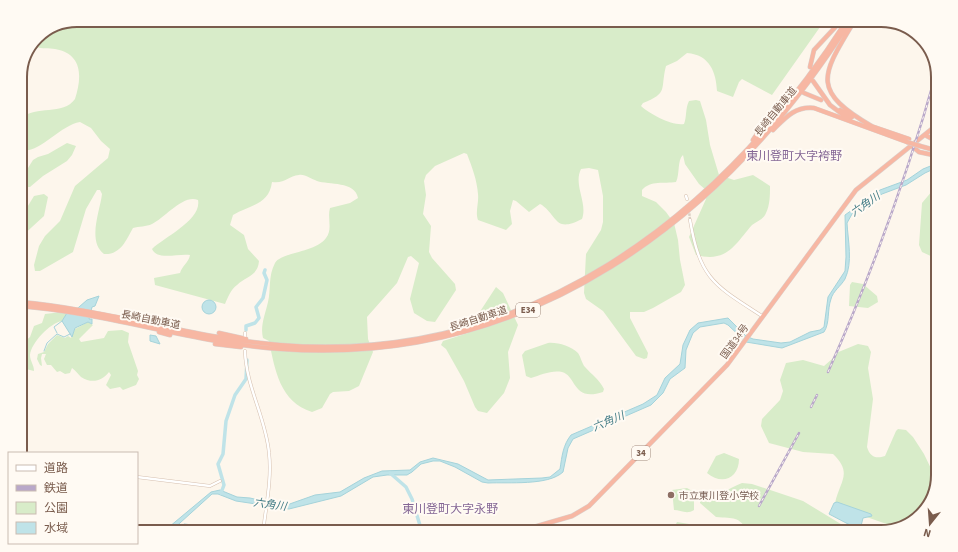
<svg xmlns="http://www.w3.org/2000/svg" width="958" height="552" font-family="'Source Sans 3','Noto Sans JP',sans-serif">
	<rect width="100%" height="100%" fill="#fdf6ec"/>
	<path fill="#d8ecc9" d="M77,20H825L772,95L742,79L739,82L733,97L717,91C716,72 710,55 687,53L677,61L666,66C660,89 669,93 643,103L641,106C650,114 672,126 684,124C687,117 685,109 689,101L696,100L700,101L706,120L710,145L719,175L734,180L753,175L770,186C770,195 770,205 766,213C764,219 757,221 752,225C735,244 728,263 696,255L689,237L706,199L707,191L699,184L685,164L683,155C677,160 680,174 676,182C664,184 651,180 642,190V196L656,202L666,212L674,223L678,240L680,260L685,285L681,292L653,308L644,312H630V318L648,353L647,358L644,359L636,356L603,311L586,299L584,293L586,254L601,230L603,222V196L598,170L589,168L581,169C573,185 588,203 582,219C555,233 558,217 542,205L540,204L529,212L516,201L513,200L510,211L512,224L506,230L478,220C475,212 479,203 478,194C477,180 472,167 467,154L464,153L435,166L426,175L424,181L426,195L423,214L431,226L429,252L432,258L455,284L456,290L435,322L427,321L414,313L410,299L419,263L411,256L408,257L397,283L367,317L368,339L373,352L359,386L349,391L333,392L330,394L322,408L312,412C280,402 275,370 269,341L263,338C260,326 265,315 268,302C271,289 268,276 275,263C281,252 315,253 326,238C333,229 327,218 330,208L350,203L358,198C355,181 329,185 317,181C311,179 305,174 299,175C288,176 285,184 272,182C269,205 250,205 233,215L230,225L244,235L248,249L259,261C258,276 246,276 237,285C231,289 228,297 225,304L155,285L154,278L180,273C182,266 189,262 190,255C179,253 157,261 152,249C164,237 202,220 198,200C183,194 165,218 152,224C146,227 139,226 133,228C126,240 121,255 104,254C87,241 100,211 102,194L100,190H97L86,209L73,252L40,271H35L34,265L39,246L45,236L60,221L75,186L108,158L110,149L101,141L91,128L80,122C60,125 39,155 20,150L21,118C36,105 63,116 75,99C82,77 83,54 55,49C49,48 42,49 36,47L33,44L37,36Z
		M67,143L76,146L72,155L67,161L43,176L30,187H24L28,168L33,160L38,157L48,154Z
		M938,184V267L935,258L922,252L919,245L922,203Z
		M44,194L48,197L44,216L20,238V219L34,196Z
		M852,282L863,284L877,296L878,302L868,308L849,306L850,285Z
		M496,287L503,293L518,325L508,352L510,378L504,393L487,413L478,411L475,407L464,381L446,349L441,345L443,341L468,333L473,328L481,310Z
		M62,312L67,313L62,321C50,323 31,343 30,355C30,361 34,365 34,371L26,369L21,362L20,343L22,344L30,337L34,326L42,323L45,314Z
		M88,322L93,325L79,339L81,342L104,338L108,331L122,330L129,333L128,342L138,371L137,375L139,379L136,385L123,390L120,387L110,389L106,385L111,375L109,372C102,381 92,384 81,377C78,374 76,371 72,368L70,373L65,374L60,371L57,372L51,365H47L44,359L46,354H42L41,358L42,366L40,365L37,359L38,354L44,352L48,344L57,335L65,338L68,336L71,338L75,329Z
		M548,343C557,342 571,346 578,353C581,357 582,364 585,367C592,375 599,379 604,389L603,392C572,402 577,376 562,372C551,370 541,375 531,378L526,376L522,355L525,351Z
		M858,344L868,346L871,352L868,368L873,399L867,447C870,457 876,459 885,456L896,431L898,429L906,430L913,437L924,454L937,481L931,503L910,524L898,528L858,514L835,503C840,481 853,473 833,454L803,452L769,443L761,426L762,419L780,400L783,391L780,380L786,363L803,360L824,366L832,359L836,353Z
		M724,453L739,459C739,478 722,486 707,473L716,456Z
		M742,483L752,484L803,501L854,532H749C737,515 735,519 716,517L700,503V500C715,500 728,488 742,483Z
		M687,488L694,492V510C687,515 680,510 674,510L672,490Z
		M677,522L689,524L698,532H646L660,524L675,526Z"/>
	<path fill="#bfe3e8" stroke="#a5d3da" d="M938,163V167L925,173L906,185L882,194L852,214L847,223C848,241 853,262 845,279C841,286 833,291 831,299C827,310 830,323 824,332L782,348L746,342L728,325L724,323L700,327L693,333L686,350L685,368L670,379L663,393L651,405L573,439L568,448L563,472C548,486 508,482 488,483L482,482L455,467L440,461H433L421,464L412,472L407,475H387L373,477L341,496L289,509L236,501L218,494H212L170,532H163L211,492L220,490L237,497L250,498L284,506L315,495L340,492L364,478L382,471L410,470L420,462L433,458L458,464L488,480L542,478L550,477L560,469C562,456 563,445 571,435L643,404L657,395L665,378L680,364L683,345L690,330L698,323L728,318L746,336L753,339L781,343L790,342L810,332L820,330L824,327L828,297L845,271L846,257L845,215L880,190L907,180L923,169Z
		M99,296L95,306L92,307L89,319H92V324L88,322L75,328L72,337L62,321L67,313L71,314L87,300Z
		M202 307a7 7 0 1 1 14 0a7 7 0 1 1-14 0Z
		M150,335L156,336L160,344L150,341Z
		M837,502L871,514L872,516L863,518L861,526L850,525L829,514L834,503Z"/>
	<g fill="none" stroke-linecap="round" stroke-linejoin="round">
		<path stroke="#a5d3da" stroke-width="1" d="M57,333L54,327L62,321
			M44,351L47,343L57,334L64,337L70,334
			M175,532L184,524L253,532"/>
		<path stroke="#bfe3e8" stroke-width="3.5" d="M246,330V326L255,323L259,318L256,307L263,298L267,280L264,273L265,270
			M390,473L406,487L412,499L422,532
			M221,493L224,485L218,464L223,454L226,421L235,395L246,379L247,360"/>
		<path stroke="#dcd0c4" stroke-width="2.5" stroke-dasharray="2.5 1" stroke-linecap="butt" d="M689,210L690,220"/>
		<g stroke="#d6c0b0" stroke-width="3.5">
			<path id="secondary" d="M686,196L687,199
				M690,220C700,279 714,285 762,316
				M245,337V333
				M245,351C246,387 266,418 269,453C272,478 266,506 263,532
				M20,445L21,453
				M137,477L210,486L220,481"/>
		</g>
		<g stroke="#dad1cd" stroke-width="5">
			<path id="highway" d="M855,20C822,75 809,90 873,127
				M810,67L814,50L842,20
				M813,81L830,105L850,120
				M804,93L821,100
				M840,110L852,117
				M871,126L909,139
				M773,130C785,118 795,106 814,108L907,142
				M925,135L938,142
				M753,140L779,102L788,96
				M912,146L919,152L938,156
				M920,146L938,151
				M20,302C108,310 192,338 280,345C526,365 720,219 847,20
				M20,306C108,313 193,343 281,349C529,367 724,221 851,20
				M134,317L158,321
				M159,332L170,335
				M219,333L246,339
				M215,344L241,347
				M517,532L572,516L589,506L727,365L856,190L938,124"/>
		</g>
		<use href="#secondary" stroke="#fff" stroke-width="2.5"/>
		<use href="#highway" stroke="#f7b7a3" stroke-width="4"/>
		<g stroke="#b9a8c9" stroke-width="2.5">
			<path id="rail" d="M828,372C872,273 908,174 937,70
				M811,407L817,395
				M759,506L799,433
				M742,532L745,526"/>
		</g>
		<use href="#rail" stroke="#fffaf3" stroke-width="1" stroke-dasharray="3" stroke-linecap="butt"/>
		<g stroke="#dad1cd" stroke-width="5" stroke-linecap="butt">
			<path id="highway-bridge" d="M907,142L920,146"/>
		</g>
		<use href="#highway-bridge" stroke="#f7b7a3" stroke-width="4"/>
	</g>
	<circle fill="#8d6e63" stroke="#fffaf3" stroke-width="1.5" cx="671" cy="495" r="4"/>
	<g text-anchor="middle" stroke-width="4" stroke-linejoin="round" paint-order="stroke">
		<g fill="#fffaf3" stroke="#a28b7f" stroke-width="1">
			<rect x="516" y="303" width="24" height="14" rx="3"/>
			<rect x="632" y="446" width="18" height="14" rx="3"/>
		</g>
		<g font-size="9" font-weight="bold" fill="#7a5c4d">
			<text x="528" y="313">E34</text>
			<text x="641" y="456">34</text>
		</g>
		<g font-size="10" fill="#7a5c4d" stroke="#fffaf3">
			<text transform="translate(775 111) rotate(-51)" y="4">長崎自動車道</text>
			<text transform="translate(478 318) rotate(-18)" y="4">長崎自動車道</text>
			<text transform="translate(151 319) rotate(11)" y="4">長崎自動車道</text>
			<text transform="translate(734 341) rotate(-54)" y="4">国道34号</text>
		</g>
		<g font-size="10" fill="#785e54" stroke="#fffaf3" text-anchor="start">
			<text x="679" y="499">市立東川登小学校</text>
		</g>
		<g font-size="11" font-style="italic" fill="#437c86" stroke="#fffaf3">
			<text transform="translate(865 204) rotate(-35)" y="4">六角川</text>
			<text transform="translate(608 421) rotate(-23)" y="4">六角川</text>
			<text transform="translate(270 504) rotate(8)" y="4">六角川</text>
		</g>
		<g font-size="12" fill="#846695" stroke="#fffaf3">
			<text x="794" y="160">東川登町大字袴野</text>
			<text x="450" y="513">東川登町大字永野</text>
		</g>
	</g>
	<path d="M0 0H958V552H0ZM77 27H881A50 50 0 0 1 931 77V475A50 50 0 0 1 881 525H77A50 50 0 0 1 27 475V77A50 50 0 0 1 77 27Z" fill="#fffaf3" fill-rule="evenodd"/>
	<path fill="none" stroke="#7a5c4d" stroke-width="2" d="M77 27H881A50 50 0 0 1 931 77V475A50 50 0 0 1 881 525H77A50 50 0 0 1 27 475V77A50 50 0 0 1 77 27Z"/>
	<rect x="8" y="452" width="130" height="92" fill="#fffaf3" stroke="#cabbb1"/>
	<rect x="16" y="465" width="20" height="6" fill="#ffffff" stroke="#cabbb1"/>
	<text x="44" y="472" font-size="12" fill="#7a5c4d">道路</text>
	<rect x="16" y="485" width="20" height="6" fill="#b9a8c9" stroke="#cabbb1"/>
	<text x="44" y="492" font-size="12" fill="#7a5c4d">鉄道</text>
	<rect x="16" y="502" width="20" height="12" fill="#d8ecc9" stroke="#cabbb1"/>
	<text x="44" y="512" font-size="12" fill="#7a5c4d">公園</text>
	<rect x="16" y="522" width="20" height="12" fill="#bfe3e8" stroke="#cabbb1"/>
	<text x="44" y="532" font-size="12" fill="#7a5c4d">水域</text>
	<g transform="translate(930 524) rotate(197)" stroke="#fffaf3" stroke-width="3" paint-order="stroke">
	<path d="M0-3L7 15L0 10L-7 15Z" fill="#7a5c4d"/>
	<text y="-6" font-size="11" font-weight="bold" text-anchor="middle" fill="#7a5c4d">N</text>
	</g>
</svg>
